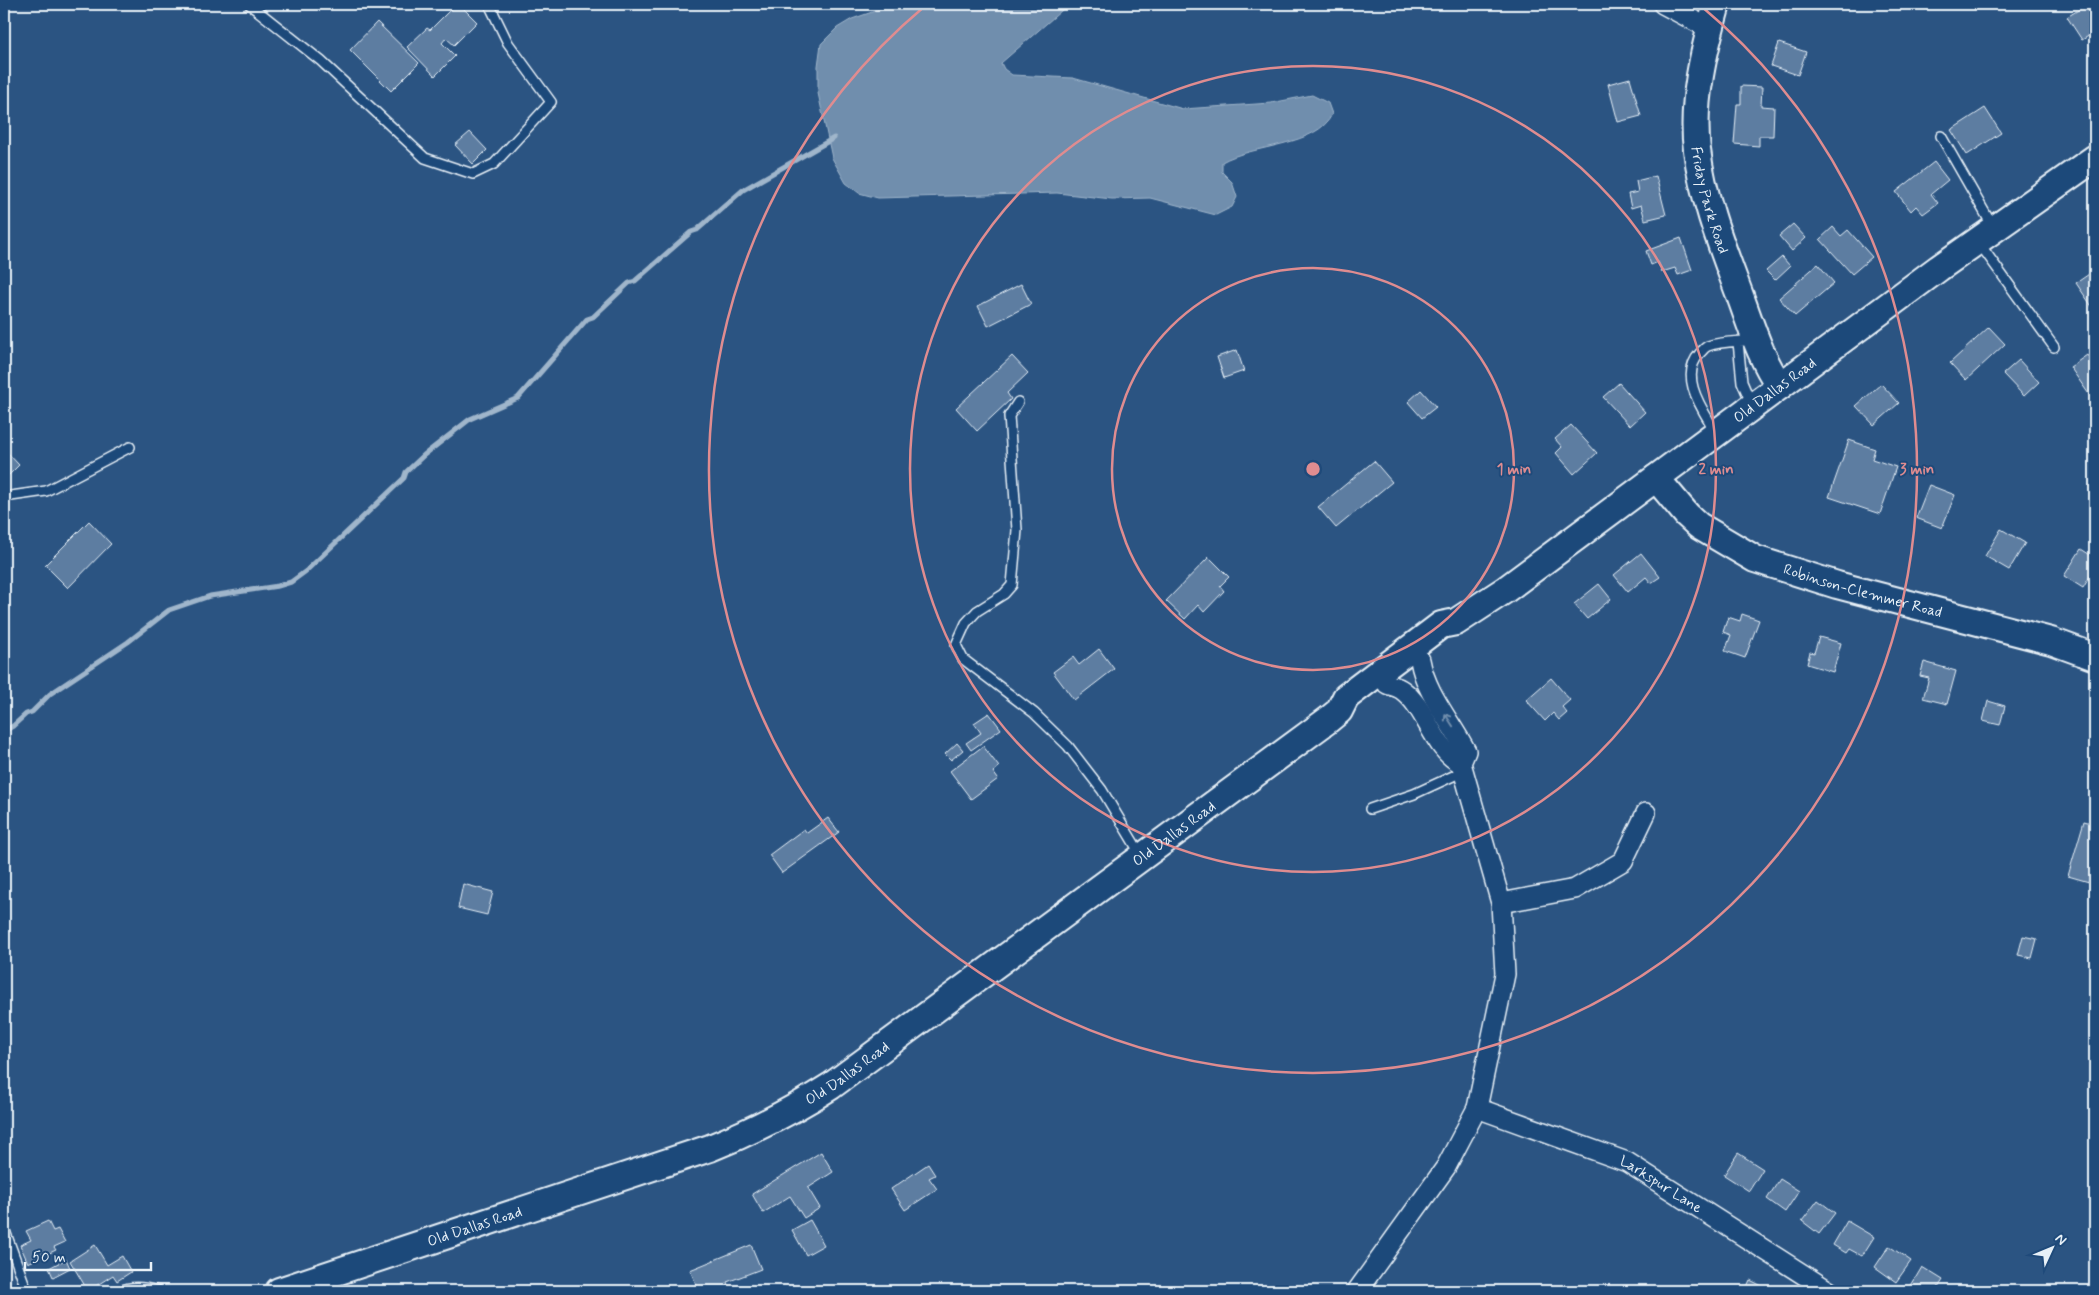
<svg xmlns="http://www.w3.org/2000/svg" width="2099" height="1295" font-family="Mynerve,sans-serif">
	<rect width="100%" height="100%" fill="#2b5482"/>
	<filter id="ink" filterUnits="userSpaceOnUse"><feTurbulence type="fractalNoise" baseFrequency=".02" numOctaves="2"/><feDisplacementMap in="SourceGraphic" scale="10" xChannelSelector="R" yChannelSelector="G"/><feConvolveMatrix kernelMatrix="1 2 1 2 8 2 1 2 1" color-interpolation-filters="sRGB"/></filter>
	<g filter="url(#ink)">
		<path fill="#708ead" stroke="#a0b6cb" d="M895,4H1069L1001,63L1004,69L1012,75L1073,78L1183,109L1271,103L1312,95L1328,103L1332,114C1319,146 1251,145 1222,162V172L1232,182L1237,197L1232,207L1216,215L1150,198L1112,199L1057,193L878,198L859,193L846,183L832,158L818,93V66L821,44L837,28L852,19Z"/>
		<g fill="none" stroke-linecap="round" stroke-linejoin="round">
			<path stroke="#a0b6cb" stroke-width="5" d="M4,731L13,726L26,714L32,712L50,694L128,642L169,610L210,596L278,586L291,582L306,571L404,478L406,472L424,455L470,419L518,398L587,319L593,317L629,283L635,281L691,232L697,230L743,190L834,138"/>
		</g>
		<path fill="#5d7da1" stroke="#e8f1f8" d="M456,4H459L477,22L454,45L446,38L442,43L455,56L435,76L407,47L427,28L430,30Z
			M2088,4H2095V32L2082,40L2067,17Z
			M377,22L419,63L391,91L350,50Z
			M1779,43L1806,52L1798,75L1771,66Z
			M1630,78L1641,116L1618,122L1608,84Z
			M1741,86L1762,87L1761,106L1774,107L1773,136H1759V146L1734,144L1737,104H1741Z
			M1985,108L2001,133L1967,155L1951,130Z
			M470,132L487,150L473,164L455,145Z
			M1934,162L1948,180L1931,194L1938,203L1923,214L1916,206L1911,211L1896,192Z
			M1656,176L1666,215L1645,220L1641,205L1631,208L1628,194L1638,192L1636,181Z
			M1793,224L1806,238L1792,251L1779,236Z
			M1833,227L1841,236L1848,230L1872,257L1852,274L1820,239Z
			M1681,238L1692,270L1678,275L1675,268L1662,272L1658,262L1651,265L1646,251Z
			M1782,257L1790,266L1775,280L1766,271Z
			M1818,264L1834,283L1795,316L1779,298Z
			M2095,270V311L2076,283Z
			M1021,284L1031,304L988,326L978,306Z
			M1989,327L2005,344L1966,380L1950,363Z
			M1237,350L1244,371L1224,378L1217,357Z
			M2087,355L2095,367V398L2093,400L2070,367Z
			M1012,356L1028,373L1007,393L1011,399L977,431L956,408Z
			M2019,360L2039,382L2024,396L2003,374Z
			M1619,383L1645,412L1630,426L1603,397Z
			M1881,384L1899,403L1874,425L1856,406Z
			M1421,390L1436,407L1422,418L1408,402Z
			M1571,425L1597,453L1574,474L1556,453L1562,447L1555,439Z
			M1849,440L1875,449L1872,459L1896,467L1880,514L1829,497Z
			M4,449L19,465L4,480Z
			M1374,461L1392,482L1336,528L1318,507Z
			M1929,485L1955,495L1942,528L1916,518Z
			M89,521L111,544L68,588L45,565Z
			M2001,529L2025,543L2009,570L1985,556Z
			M2081,549L2095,558V568L2083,588L2064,576Z
			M1641,553L1660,577L1651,583L1646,577L1628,592L1614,575Z
			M1209,557L1229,577L1220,586L1224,591L1204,612L1198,605L1185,619L1166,601Z
			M1599,584L1611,599L1587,619L1574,604Z
			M1742,614L1759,620L1745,658L1725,651L1731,635L1723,632L1728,617L1740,621Z
			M1819,637L1841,643L1833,672L1807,664L1810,652L1814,653Z
			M1099,649L1114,669L1074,700L1053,672L1073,657L1079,665Z
			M1924,662L1956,671L1947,704L1923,698L1929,678L1920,676Z
			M1551,678L1570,700L1562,707L1567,713L1559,720L1553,713L1545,721L1526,700Z
			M1988,701L2005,706L2000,725L1983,721Z
			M989,713L1001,729L971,750L966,743L981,733L974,723Z
			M957,743L963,750L951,760L945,754Z
			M983,746L999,767L993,772L998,779L971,799L950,771Z
			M828,818L839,832L782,873L769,855L804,829L807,833Z
			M2084,821L2095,824V861L2089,882L2068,876Z
			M463,884L493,892L487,915L458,908Z
			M2023,936L2037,939L2032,958L2018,955Z
			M821,1152L833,1172L808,1188L820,1208L804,1218L790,1196L763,1213L752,1194Z
			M1738,1153L1763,1169L1749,1191L1724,1175Z
			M928,1164L935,1175L929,1178L937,1189L905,1210L891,1189Z
			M1780,1179L1799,1191L1785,1212L1767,1199Z
			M1818,1200L1835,1213L1819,1234L1802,1221Z
			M810,1220L824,1245L806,1255L792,1230Z
			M48,1221L53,1231L58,1229L65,1242L54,1247L56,1250L28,1263L20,1245L31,1240L26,1231Z
			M1847,1221L1874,1237L1862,1256L1849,1249L1846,1253L1833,1245Z
			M95,1245L107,1265L122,1256L131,1272L117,1281L113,1275L88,1291L70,1261Z
			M751,1245L761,1269L727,1282L729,1288L720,1291H699L690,1270Z
			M1889,1246L1911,1261L1896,1282L1875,1267Z
			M66,1259L70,1268L53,1277L49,1268Z
			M1922,1267L1943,1280L1936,1291H1913L1909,1289Z
			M1750,1280L1772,1291H1745Z"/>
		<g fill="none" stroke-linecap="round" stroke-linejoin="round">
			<g stroke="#e8f1f8" stroke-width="12">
				<path id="lane" d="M249,4L321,61L425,158L473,174L494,164L551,102L508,43L489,4
					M1941,136L1993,227
					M1979,243L2054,347
					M1738,342L1742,382L1752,405
					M1018,402L1009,416L1017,530L1012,585L1004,594L977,611L966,623L956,645L963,659L1034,713L1068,746L1102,790L1141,855
					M1715,431C1703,410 1678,377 1700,353C1702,351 1705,347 1708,346C1721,341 1741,342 1755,340
					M4,497L46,491L130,447
					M1370,809L1414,794L1464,771
					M4,1228L27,1291
					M120,1291C132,1285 145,1287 158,1291"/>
			</g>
			<g stroke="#e8f1f8" stroke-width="22">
				<g id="street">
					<path d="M1663,4L1710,29"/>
					<path d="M1387,684C1392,686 1398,687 1402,690C1427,708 1433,750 1461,763"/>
					<path d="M1501,903L1575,889L1623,861L1646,813"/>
					<path id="s1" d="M1477,1108L1627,1162L1829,1291"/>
					<path d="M1357,1291L1446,1167L1477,1108L1505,974L1501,903L1461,763L1466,751C1450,720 1426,694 1420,660"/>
				</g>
			</g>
			<g stroke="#e8f1f8" stroke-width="30">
				<g id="secondary">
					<path id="s2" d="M1717,4C1704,50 1691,102 1697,150C1703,199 1722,247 1739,293C1751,325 1760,358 1780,386"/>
					<path id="s3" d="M1656,478L1687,515L1699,526L1755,559L1837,585L2051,641L2095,657"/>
					<path id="s4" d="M279,1291L710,1148C753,1131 792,1111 831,1086L1328,720L1339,711L1346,697L1441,625L1456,622L1505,590L1939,268L2095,158"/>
				</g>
			</g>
			<use href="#lane" stroke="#1f4a7a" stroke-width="9"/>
			<use href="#street" stroke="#1f4a7a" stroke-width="19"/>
			<use href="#secondary" stroke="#1f4a7a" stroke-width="26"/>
		</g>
		<defs><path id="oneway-shaft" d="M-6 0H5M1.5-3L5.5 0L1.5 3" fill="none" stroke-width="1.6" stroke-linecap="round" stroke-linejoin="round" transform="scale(1.25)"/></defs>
		<use stroke="#6f8dac" href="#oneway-shaft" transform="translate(1449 720) rotate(-123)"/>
	</g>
	<g fill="none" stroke="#df8c90" stroke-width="2.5">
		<circle cx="1313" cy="469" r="201"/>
		<circle cx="1313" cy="469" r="403"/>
		<path d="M1701 6A604 604 0 1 1 925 6"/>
	</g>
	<g text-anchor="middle" stroke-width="4" stroke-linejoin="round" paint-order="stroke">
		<g font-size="15" fill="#e8f1f8" stroke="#1f4a7a">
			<text dy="5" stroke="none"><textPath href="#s2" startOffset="200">Friday Park Road</textPath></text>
			<text dy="5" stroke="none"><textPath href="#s4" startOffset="1766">Old Dallas Road</textPath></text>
			<text dy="5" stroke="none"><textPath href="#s3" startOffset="242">Robinson-Clemmer Road</textPath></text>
			<text dy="5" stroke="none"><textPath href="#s4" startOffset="1016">Old Dallas Road</textPath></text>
			<text dy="5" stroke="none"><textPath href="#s4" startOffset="611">Old Dallas Road</textPath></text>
			<text dy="5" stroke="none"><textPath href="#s1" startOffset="200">Larkspur Lane</textPath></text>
			<text dy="5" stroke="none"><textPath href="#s4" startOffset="206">Old Dallas Road</textPath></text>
		</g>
	</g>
	<circle cx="1313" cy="469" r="8" fill="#df8c90" stroke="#1f4a7a" stroke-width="2.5"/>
	<g font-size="15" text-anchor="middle" font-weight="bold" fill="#df8c90" stroke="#1f4a7a" stroke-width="4" stroke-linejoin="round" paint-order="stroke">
		<text x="1514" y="474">1 min</text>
		<text x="1716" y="474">2 min</text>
		<text x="1917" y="474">3 min</text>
	</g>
	<rect width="2099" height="1295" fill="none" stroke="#1f4a7a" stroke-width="20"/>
	<rect x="10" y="10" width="2079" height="1275" fill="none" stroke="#e8f1f8" stroke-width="2" filter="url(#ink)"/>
	<g transform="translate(2052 1248) rotate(46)" stroke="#1f4a7a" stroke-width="4" paint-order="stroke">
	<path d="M0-4L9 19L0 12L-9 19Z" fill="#e8f1f8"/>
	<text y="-8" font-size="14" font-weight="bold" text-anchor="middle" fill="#e8f1f8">N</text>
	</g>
	<path d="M25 1262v8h126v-8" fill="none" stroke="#e8f1f8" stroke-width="2.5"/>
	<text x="32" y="1262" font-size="15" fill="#e8f1f8" stroke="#1f4a7a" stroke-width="4" paint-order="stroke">50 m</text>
</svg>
